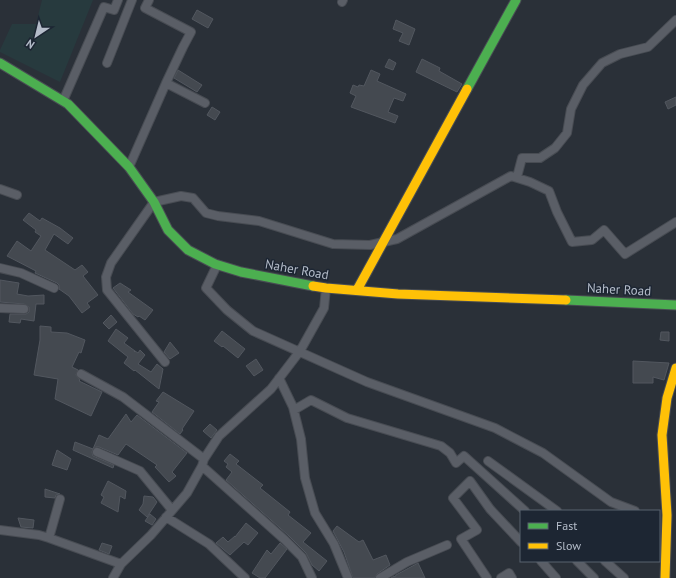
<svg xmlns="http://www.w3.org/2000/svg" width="676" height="578" font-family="'PT Sans',sans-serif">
	<rect width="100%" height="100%" fill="#2a3038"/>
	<path fill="#273a3e" d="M42,0H93L60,82L0,52V50L12,24H36Z"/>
	<path fill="#444950" stroke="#52575f" d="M197,10L213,19L208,28L192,19Z
		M396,20L415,29L409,45L399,41L403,33L393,29Z
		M389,59L396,63L393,70L385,67Z
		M422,59L440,68L439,71L462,84L457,92L416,72Z
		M178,70L202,85L197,92L174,78Z
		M371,70L380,74L377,81L406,94L403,101L394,98L388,112L398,116L395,123L351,107L356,96L350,93L353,85L358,87L359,85L364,86Z
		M676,97V105L668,109L665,102Z
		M212,107L220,112L215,120L207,115Z
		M29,213L40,221L42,218L60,228L73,238L68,244L54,234L45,250L75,270L82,265L88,272L83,276L98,295L87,303L90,307L82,313L69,296L59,289V285L57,283L35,273L36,271L7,256L17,241L31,251L41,236L35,232L36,230L23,220Z
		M0,280L19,283L17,294L28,296L44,295V304H36L34,321L21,319L20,323L9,322L10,314H26L29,312V307L24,304L0,302Z
		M120,283L131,290L128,292L153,310L145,320L139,316L138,317L133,314L113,288Z
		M111,315L117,322L109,329L103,323Z
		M40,326L51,327V332L67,333L85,340L81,353L79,352L72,367L78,370L76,375L80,380L79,381L102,392L91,416L55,399L58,379L34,375L40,340Z
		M116,329L128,338L124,343L135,351L134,352L135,351L138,353L140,350L145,355L138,364L151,372L157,364L163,369L159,389L135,370L134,371L124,363L128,357L108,341Z
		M222,331L245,349L238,358L223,346L222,347L214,341Z
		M661,332H669V341L660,340Z
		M170,342L179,353L170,359L164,352Z
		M256,359L263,370L254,376L246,366Z
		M633,361L669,363L664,380L653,377V383H633Z
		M163,392L194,411L182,429L183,430L180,434L152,412L159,402L156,401Z
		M126,414L131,422L137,415L187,453L172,472L176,476L169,482L155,467L157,465L126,444L118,455L99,447H96L93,449L99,435L108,439Z
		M210,424L217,430L211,438L203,431Z
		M75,442L93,449L92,452L93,456L114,465L113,468L73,450Z
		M57,450L71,459L67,470L52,465Z
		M230,454L239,461L236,464L263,485L260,488L290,512L288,515L311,533L303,542L327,561L319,571L312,565L306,553L289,536L226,480L232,472L226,467L228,464L224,461Z
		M108,481L126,491L125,499L120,496L118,512L101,503L104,497L101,495Z
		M45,489L60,494L56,495L55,498L45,497Z
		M144,496L153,497L157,502L147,517L139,510L143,504Z
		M150,514L156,519L152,525L145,521Z
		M18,518L34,520L33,528L21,527Z
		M246,523L258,533L248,545L244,542L230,555L216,543L223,537L228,542L235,536V537Z
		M337,526L359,542L363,540L373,560L386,555L390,565L377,574L375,578H353L344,552L333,531Z
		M102,543L112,546L109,554L99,550Z
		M280,543L287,549L265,578H260L252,573L267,550L271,554Z
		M418,563L425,578H391L394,576L395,577L396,575Z"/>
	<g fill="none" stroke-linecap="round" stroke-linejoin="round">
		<g stroke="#484c53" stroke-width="10">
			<path id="street" d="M149,0L145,8L191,32L183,47L166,83
				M342,2L343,0
				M107,63L132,0
				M63,101L104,7L114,10L118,0
				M129,167L166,83L205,103
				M517,177L522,158H540L555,148L567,133L571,109L583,85L602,63L620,54L648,47L676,20
				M0,189L17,195
				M217,265L206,288L227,310L253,331L367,382L495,428L543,453L611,502L635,511
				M0,268L21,273L54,288
				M0,308L24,309
				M165,362L107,290L106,277L111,263L154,202L181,196L193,198L206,213L218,216L259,221L333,244L370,245L397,239L511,176L530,182L549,191L557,212L572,242L592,240L604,230L625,254L676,222
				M81,374L123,397L204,459
				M279,378L293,407L301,439L305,478L315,513L334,544L348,578
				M294,410L311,400L347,418L441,446L450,453L456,463L464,456L525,511
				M97,452L140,471L172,510
				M488,461L557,511
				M202,466L285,540L302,557L312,578
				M166,517L209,544L245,578
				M0,530L39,535L49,538L121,564
				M49,538L60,499
				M541,561L556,578
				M577,561L594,578
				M605,561L624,578
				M113,578L121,564L151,535L187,493L202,466L204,459L219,436L271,389L300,351L324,308L326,288
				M380,578L407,562L447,545
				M487,578L461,539L477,530L453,498L470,481L490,509L521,542
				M501,578L509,573L512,578"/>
		</g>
		<g stroke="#484c53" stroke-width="11">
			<path id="fast" d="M0,63L68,104L129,167L154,202L168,230L188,250L215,264L241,272L313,286
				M467,89L516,0
				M566,300L676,305"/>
		</g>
		<g stroke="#484c53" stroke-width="11">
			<path id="slow" d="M313,286L326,288L398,294L566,300
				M357,290L467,89
				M665,578L667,515L662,435L667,398L676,368"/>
		</g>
		<use href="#street" stroke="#5a5e66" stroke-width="8"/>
		<use href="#fast" stroke="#4caf50" stroke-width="9"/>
		<use href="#slow" stroke="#ffc107" stroke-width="9"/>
	</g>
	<g text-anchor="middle" stroke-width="3" stroke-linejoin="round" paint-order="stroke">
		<g font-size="13" fill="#b4bcc9" stroke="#1d2633">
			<text transform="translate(297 269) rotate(10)" y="5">Naher Road</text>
			<text transform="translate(619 289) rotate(3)" y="5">Naher Road</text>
		</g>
	</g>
	<rect x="520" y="510" width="140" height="52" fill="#1d2633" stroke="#59626f"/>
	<rect x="528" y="523" width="20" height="6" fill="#4caf50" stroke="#59626f"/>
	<text x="556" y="530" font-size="12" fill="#b4bcc9">Fast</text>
	<rect x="528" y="543" width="20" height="6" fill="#ffc107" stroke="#59626f"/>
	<text x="556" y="550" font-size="12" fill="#b4bcc9">Slow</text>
	<g transform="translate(36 36) rotate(215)" stroke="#1d2633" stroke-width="3" paint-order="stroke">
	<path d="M0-3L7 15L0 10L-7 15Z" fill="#b4bcc9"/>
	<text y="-6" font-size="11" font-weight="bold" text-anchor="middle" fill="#b4bcc9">N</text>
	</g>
</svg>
